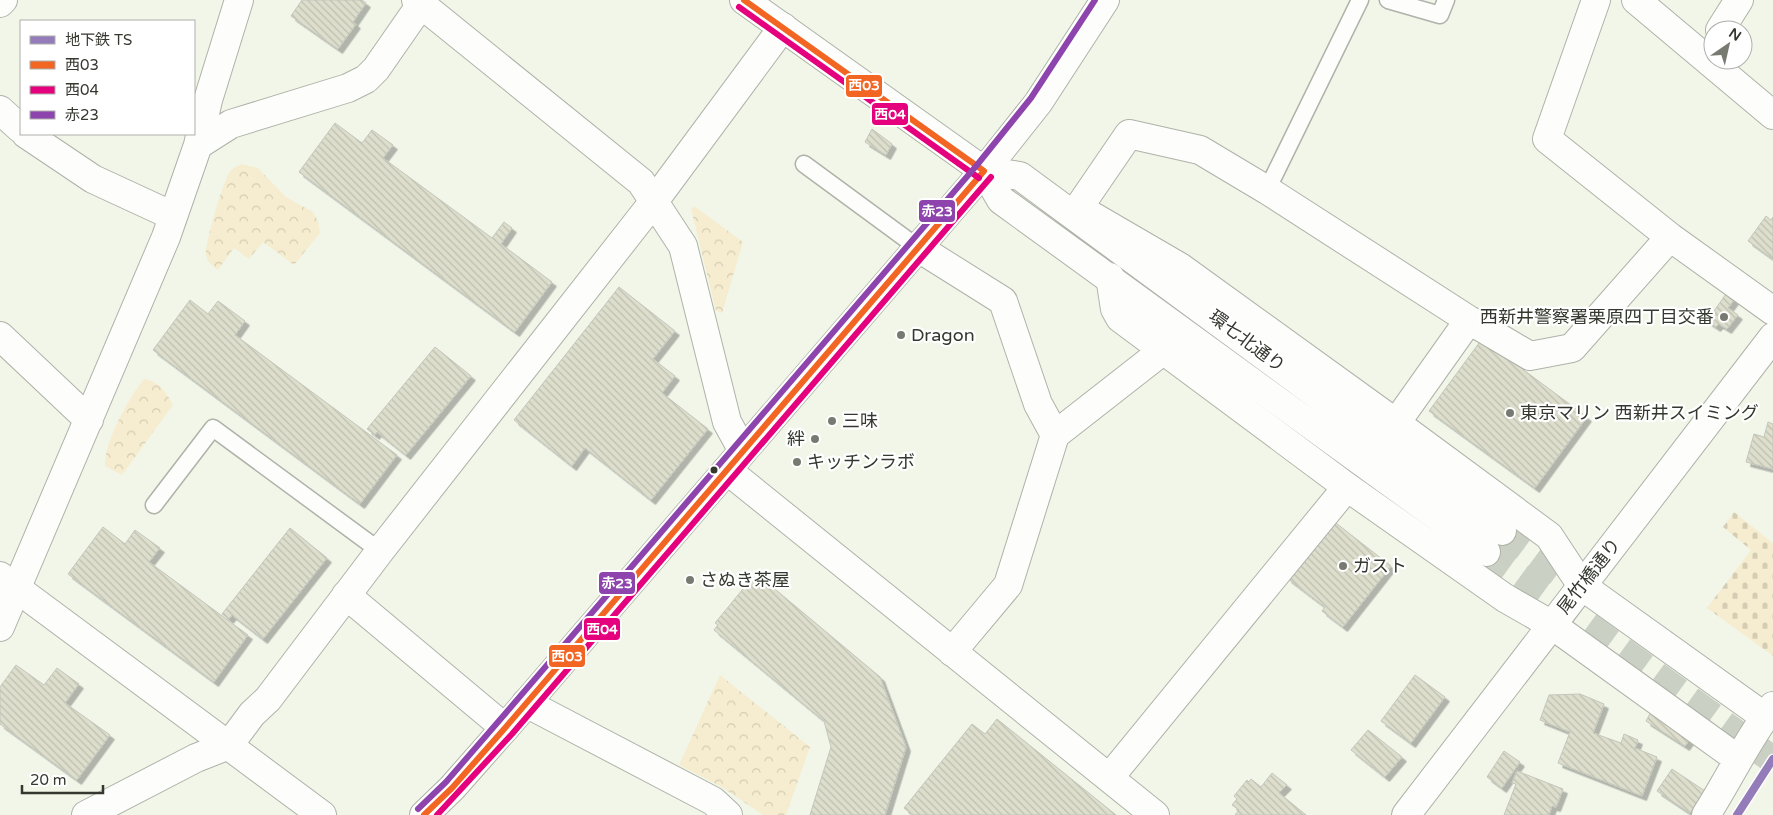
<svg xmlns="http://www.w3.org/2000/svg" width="1773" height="815" font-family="'Varela Round','Noto Sans JP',sans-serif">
	<defs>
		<pattern id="cemetery-stones" width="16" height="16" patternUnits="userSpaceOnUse" patternTransform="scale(1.25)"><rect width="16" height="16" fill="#f6edd0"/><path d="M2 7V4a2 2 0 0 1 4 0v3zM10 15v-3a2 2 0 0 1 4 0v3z" fill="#d4ccb3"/></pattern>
		<pattern id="park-crowns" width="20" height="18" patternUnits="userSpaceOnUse" patternTransform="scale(1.25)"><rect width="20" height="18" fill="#f6edd0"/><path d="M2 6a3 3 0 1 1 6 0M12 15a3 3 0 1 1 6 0" fill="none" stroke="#d4ccb3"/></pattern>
		<pattern id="building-back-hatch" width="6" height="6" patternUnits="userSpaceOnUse" patternTransform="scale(1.25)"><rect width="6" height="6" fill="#dddecc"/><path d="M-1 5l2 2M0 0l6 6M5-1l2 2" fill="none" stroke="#bebfb0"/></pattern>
		<filter id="shadow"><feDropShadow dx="4.5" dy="4.5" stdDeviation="0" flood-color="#0004"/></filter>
	</defs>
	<rect width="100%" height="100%" fill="#f1f6e9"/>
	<path fill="url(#cemetery-stones)" d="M1734,512L1773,543V656L1707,608L1751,550L1723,527Z"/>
	<path fill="url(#park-crowns)" d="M242,164L258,168L286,197L313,212L318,221L320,233L294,265L263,242L249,259L234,248L218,270C212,266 208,263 206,255C204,246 223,182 229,173C232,168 237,166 242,164Z
		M694,206L743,242L722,313L716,311L691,209Z
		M144,379C159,381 166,392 173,405L122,475L105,466C104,442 129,397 144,379Z
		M720,675L810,747L786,815H763L722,787L679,765Z"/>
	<path fill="url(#building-back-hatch)" stroke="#c3c6bb" filter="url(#shadow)" d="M302,0H362L366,3L353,22L356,24L338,49L291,16Z
		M335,123L362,143L372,130L393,145L383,158L492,238L504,222L512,228L501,244L552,282L515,332L299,172Z
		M872,129L892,144L886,155L865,142Z
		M1766,216L1771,220L1773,217V259L1748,241Z
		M619,287L675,331L653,359L675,376L662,393L708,429L651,500L585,448L572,466L514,420Z
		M1726,294L1734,300L1728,308L1738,315L1727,329L1719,324L1716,327L1707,321Z
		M190,300L208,314L218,301L245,321L235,335L397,455L360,504L153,350Z
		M1482,339L1587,417L1535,488L1429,411Z
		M435,347L471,376L406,455L377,432L375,435L367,429Z
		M1768,422L1773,424V469L1746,462L1754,434L1764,437Z
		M1332,520L1391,566L1343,627L1322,611L1325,607L1287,578Z
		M103,527L125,544L135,530L160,548L149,562L248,635L214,682L68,574Z
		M290,528L327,558L263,639L232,615L229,619L222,614Z
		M752,578L760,584L764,580L880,677L906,747L885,815H810L831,747L824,721L714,630L718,625L715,623Z
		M16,665L44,685L57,668L79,684L65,703L110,735L77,780L0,724V687Z
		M1415,675L1445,697L1411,743L1381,721Z
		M1580,694L1604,704L1593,733L1621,743L1624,734L1638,740L1635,748L1657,757L1642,796L1558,763L1570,732L1540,720L1549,695Z
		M1651,712L1690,739L1685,746L1646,721Z
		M997,719L1116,815H913L904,808L972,724L985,734Z
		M1368,730L1402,757L1385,777L1351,750Z
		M1504,751L1520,762L1502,788L1487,777Z
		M1672,769L1705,791L1690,813L1657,791Z
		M1517,771L1563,789L1556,807L1552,806L1549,815H1504L1516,784L1512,783Z
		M1272,773L1287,785L1279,793L1306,815H1235L1239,810L1232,805L1237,799L1234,796L1247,780L1249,782L1251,779L1261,787Z"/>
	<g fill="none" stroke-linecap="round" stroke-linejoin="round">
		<path stroke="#cbd0c4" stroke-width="28" stroke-dasharray="28 14" stroke-linecap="butt" d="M1502,531L1585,592
			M1486,552L1773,760"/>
		<g stroke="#aeb2a8" stroke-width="19">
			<path id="lane" d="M1388,0L1440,15L1446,0
				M804,164L917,247
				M1267,190L1360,0
				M154,505L213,428L380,551"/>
		</g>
		<g stroke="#aeb2a8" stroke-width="30">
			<path id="street" d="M416,0L641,182L683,246L727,422L743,451
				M1596,0L1547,139L1670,237L1773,311
				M1636,0L1773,115
				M0,3L3,0
				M1720,30L1739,0
				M0,110L21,129
				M26,134L93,179L173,216
				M198,145L231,124L348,88L366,79L376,69L424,0
				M1079,207L1129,134L1200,150L1267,190L1469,320L1530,356L1572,348L1670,237
				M1082,210L1180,267L1396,423L1549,536L1582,586L1765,717
				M917,247L1003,301L1038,404L1055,435L1008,585L952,652
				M1110,277L1115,309L1120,318L1347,487L1505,598L1552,625L1738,759
				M0,336L89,420
				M1396,423L1469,320
				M1055,435L1165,349
				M727,470L1155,815
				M346,595L505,728
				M0,627L166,237L198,145L208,100L239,0
				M526,703L713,801L728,815
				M1109,778L1347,487
				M86,815L196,758L229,745L252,714L268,699L380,551L655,200L783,27
				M1706,815C1729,779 1747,740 1773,706"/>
		</g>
		<g stroke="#aeb2a8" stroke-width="30">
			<path id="secondary" d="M744,0L984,171L1001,200L1486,552
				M984,171L1020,176L1502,531
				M0,576L322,815
				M424,815L452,788L505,728L984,171L1038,103L1105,0
				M1406,815L1773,337"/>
		</g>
		<use href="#lane" stroke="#fdfefc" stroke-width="16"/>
		<use href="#street" stroke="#fdfefc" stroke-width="28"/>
		<use href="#secondary" stroke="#fdfefc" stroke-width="28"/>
		<g stroke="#fff" stroke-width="10">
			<path id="bus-1" d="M744,0L984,171
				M424,815L452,788L505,728L984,171"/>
		</g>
		<g stroke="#fff" stroke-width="10">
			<path id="bus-2" d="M739,7L979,178
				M437,815L512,734L991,177"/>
		</g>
		<g stroke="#fff" stroke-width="10">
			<path id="bus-3" d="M418,809L446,782L498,722L977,165L1031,98L1095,0"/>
		</g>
		<use href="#bus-1" stroke="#f26522" stroke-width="6"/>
		<use href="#bus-2" stroke="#e5007d" stroke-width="6"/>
		<use href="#bus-3" stroke="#8e44ad" stroke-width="6"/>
		<g stroke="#fff" stroke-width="11">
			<path id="metro-1" d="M1737,815L1773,759"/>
		</g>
		<use href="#metro-1" stroke="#937cb9" stroke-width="8"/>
	</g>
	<g fill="#777a70" stroke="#fff" stroke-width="2">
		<circle cx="1724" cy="317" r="5"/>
		<circle cx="901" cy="335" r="5"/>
		<circle cx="1510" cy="413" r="5"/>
		<circle cx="832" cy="421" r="5"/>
		<circle cx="815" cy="439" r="5"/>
		<circle cx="797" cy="462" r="5"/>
		<circle cx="1343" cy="566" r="5"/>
		<circle cx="690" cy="580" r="5"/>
	</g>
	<circle fill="#35382f" stroke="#fff" stroke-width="2" cx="714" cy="470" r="4.5"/>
	<g text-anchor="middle" stroke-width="4.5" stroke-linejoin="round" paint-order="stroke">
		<g font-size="18" fill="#35382f" stroke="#fff" text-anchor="start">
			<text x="1714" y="323" text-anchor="end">西新井警察署栗原四丁目交番</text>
			<text x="911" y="341">Dragon</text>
			<text x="1520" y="419">東京マリン 西新井スイミング</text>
			<text x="842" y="427">三味</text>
			<text x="805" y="445" text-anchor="end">絆</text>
			<text x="807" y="468">キッチンラボ</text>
			<text x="1353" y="572">ガスト</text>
			<text x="700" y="586">さぬき茶屋</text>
		</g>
		<g font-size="18" fill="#35382f" stroke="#fff">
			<text transform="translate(1247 341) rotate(37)" y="6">環七北通り</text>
			<text transform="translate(1589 576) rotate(-52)" y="6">尾竹橋通り</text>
		</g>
	</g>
	<g stroke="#fff" stroke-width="2">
		<rect x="845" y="74" width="38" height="24" rx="5" fill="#f26522"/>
		<rect x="871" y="102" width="38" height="24" rx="5" fill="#e5007d"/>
		<rect x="918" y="199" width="38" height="24" rx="5" fill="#8e44ad"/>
		<rect x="598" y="571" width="38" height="24" rx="5" fill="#8e44ad"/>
		<rect x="583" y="617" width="38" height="24" rx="5" fill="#e5007d"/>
		<rect x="548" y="644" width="38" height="24" rx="5" fill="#f26522"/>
	</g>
	<g font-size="14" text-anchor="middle" font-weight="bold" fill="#fff">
		<text x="864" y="90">西03</text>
		<text x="890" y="119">西04</text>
		<text x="937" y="216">赤23</text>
		<text x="617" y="588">赤23</text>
		<text x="602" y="634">西04</text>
		<text x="567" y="661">西03</text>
	</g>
	<rect x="20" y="20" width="175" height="115" fill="#ffffff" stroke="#aeafac"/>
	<rect x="30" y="36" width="25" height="8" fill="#937cb9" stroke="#aeafac"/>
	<text x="65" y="45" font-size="15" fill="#35382f">地下鉄 TS</text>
	<rect x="30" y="61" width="25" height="8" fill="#f26522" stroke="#aeafac"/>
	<text x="65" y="70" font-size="15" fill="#35382f">西03</text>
	<rect x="30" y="86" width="25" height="8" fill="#e5007d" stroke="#aeafac"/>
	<text x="65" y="95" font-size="15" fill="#35382f">西04</text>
	<rect x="30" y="111" width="25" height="8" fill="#8e44ad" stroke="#aeafac"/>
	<text x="65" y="120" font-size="15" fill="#35382f">赤23</text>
	<g transform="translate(1728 45) rotate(34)"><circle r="24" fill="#ffffff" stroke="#aeafac"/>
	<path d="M0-4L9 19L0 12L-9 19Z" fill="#777a70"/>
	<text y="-8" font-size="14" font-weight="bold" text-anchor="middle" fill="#35382f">N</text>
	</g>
	<path d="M22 785v8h81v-8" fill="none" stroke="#35382f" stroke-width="2.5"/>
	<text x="30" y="785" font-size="15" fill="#35382f" stroke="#ffffff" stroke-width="4" paint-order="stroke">20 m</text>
</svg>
